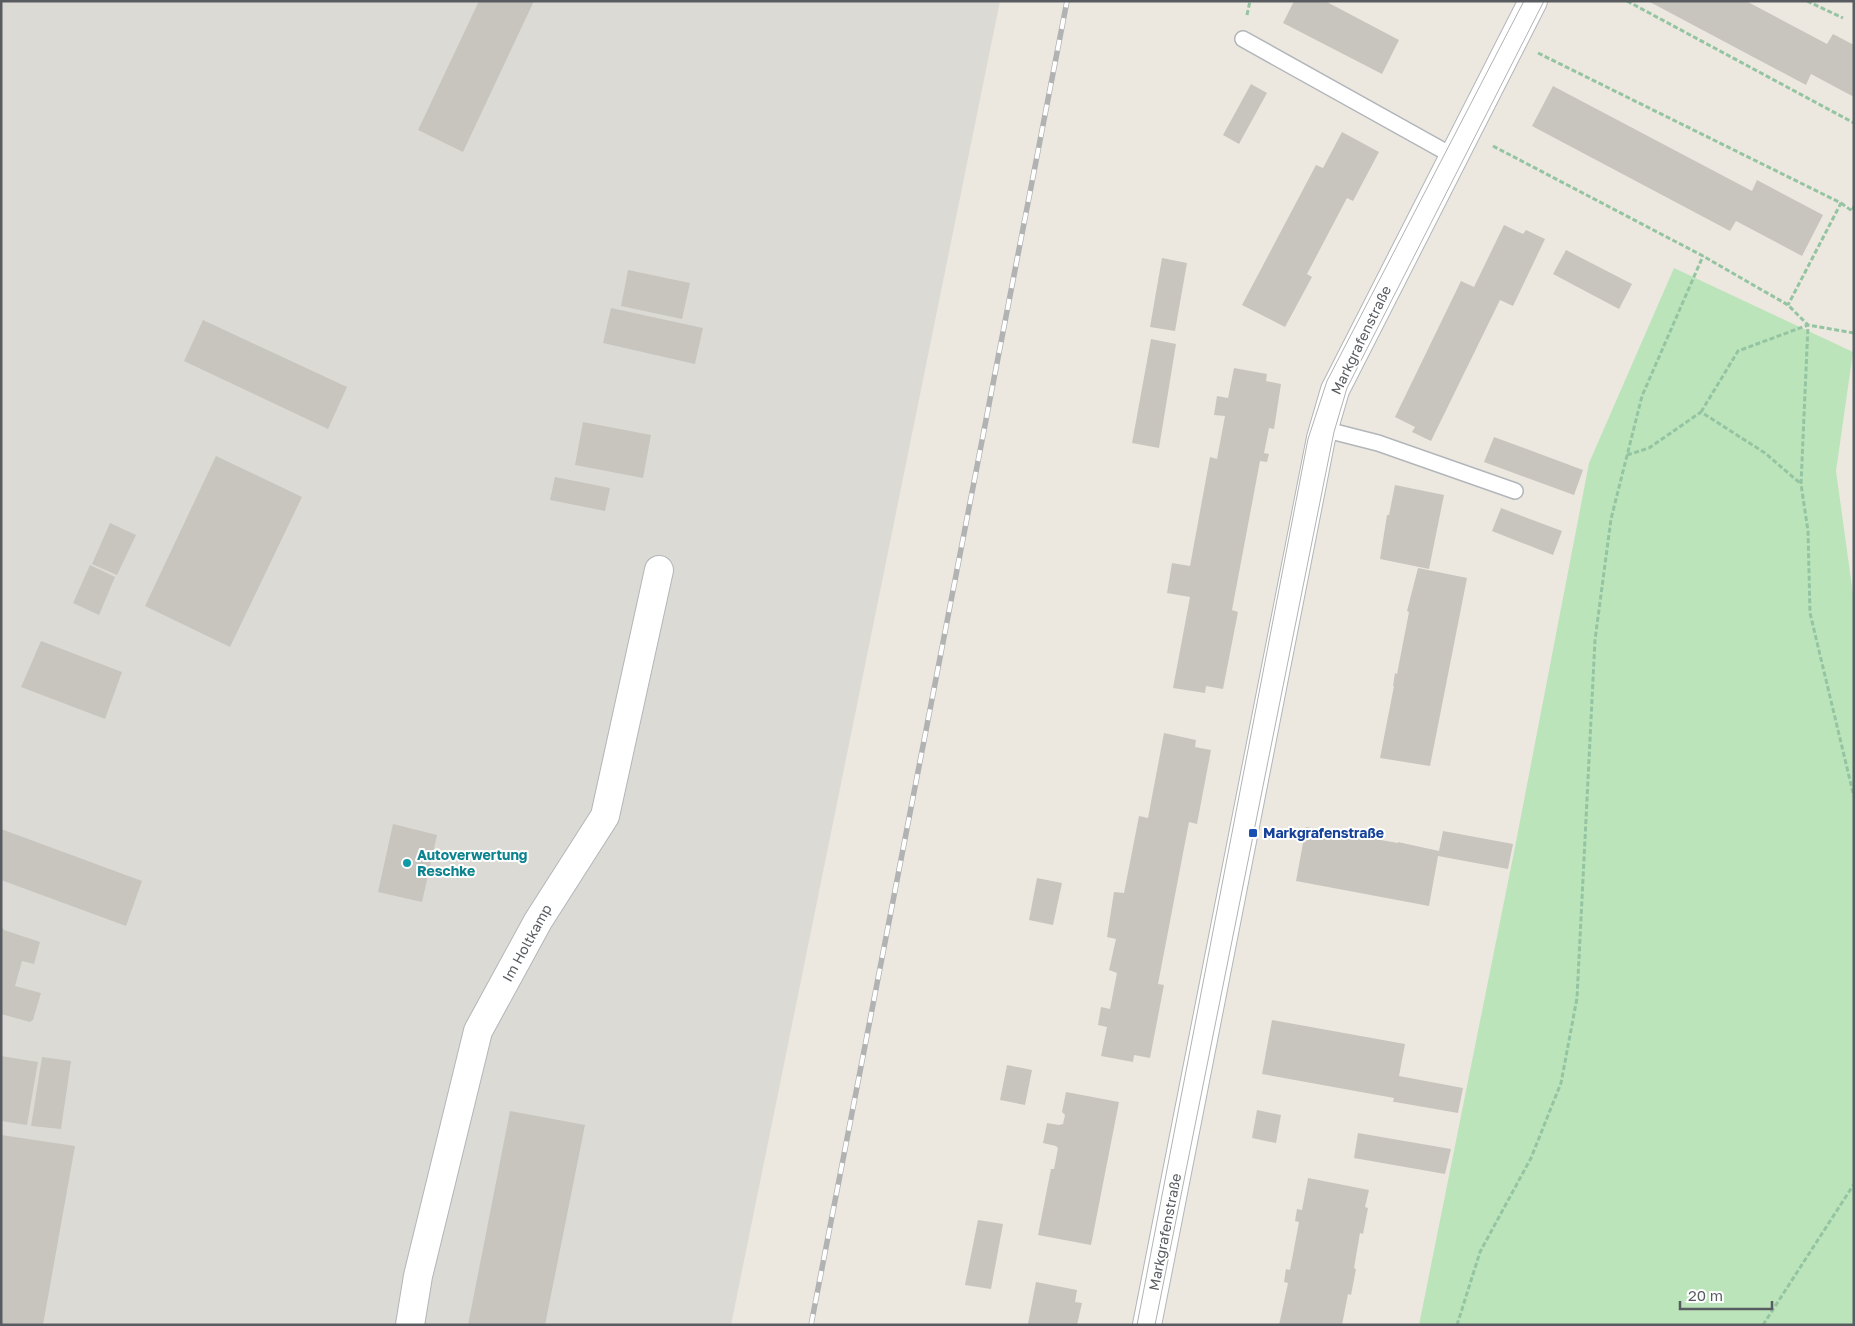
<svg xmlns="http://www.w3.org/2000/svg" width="1855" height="1326" font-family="'Golos Text',sans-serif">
	<rect width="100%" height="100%" fill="#ece8df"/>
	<path fill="#dcdad4" d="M1,1H1000L731,1325H1Z"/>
	<path fill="#bce4bb" d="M1674,268L1853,352L1836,471L1854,601V1325H1419L1515,847L1589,463Z"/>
	<path fill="#c8c5bf" d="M479,1H534L463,152L418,130Z
		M1294,1H1325L1399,40L1382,74L1283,23Z
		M1648,1H1746L1827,44L1833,34L1854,45V97L1811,74L1806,85Z
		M1251,84L1267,93L1239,144L1223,135Z
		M1553,86L1752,191L1757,180L1823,215L1802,256L1736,221L1730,231L1532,126Z
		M1342,132L1379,152L1353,201L1347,198L1307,274L1312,277L1285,327L1242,305L1316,165L1323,168Z
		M1504,225L1523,234L1526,230L1545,239L1513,306L1500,300L1431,441L1412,432L1415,427L1395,417L1461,281L1474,287Z
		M1566,250L1632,284L1619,309L1553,274Z
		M1162,258L1187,263L1175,331L1150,327Z
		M628,270L690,283L682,319L621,306Z
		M611,308L703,328L695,364L603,343Z
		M203,320L347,387L328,429L184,361Z
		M1151,339L1176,344L1159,448L1132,443Z
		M1234,368L1267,374L1266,381L1281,384L1274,429L1269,428L1264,453L1269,454L1267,462L1260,461L1232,610L1238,612L1223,689L1206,686L1205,693L1173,688L1190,597L1167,593L1172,563L1190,566L1210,457L1217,459L1225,416L1214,415L1217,396L1228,398Z
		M583,422L651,435L643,478L575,465Z
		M1494,437L1583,470L1574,495L1484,462Z
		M216,456L302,497L230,647L145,606Z
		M555,477L610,488L605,511L550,500Z
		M1395,485L1444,495L1429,569L1380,559L1387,515H1389Z
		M1501,508L1562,531L1553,555L1492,531Z
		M110,523L136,535L117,575L92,564Z
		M90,565L115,577L99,615L73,603Z
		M1418,568L1467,578L1430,766L1380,758L1394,686H1393L1395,673L1397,674L1409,612L1407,611Z
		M41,641L122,672L105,719L21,687Z
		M1164,733L1196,740L1195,747L1211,750L1197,824L1189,822L1158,984L1164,985L1150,1058L1134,1055L1133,1062L1101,1056L1107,1027L1098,1025L1101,1007L1110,1009L1117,973L1109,970L1116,939L1107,937L1114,892L1124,893L1139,816L1148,818Z
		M393,824L437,835L422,902L378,892Z
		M1306,827L1398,843V842L1439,851L1443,831L1513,844L1508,869L1438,856L1429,906L1296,881Z
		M1,829L142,881L126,926L1,880Z
		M1037,878L1062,883L1053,925L1029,920Z
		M1,926L4,930L40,942L34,964L22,961L15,986L41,993L33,1020L30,1022L1,1014Z
		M1272,1020L1405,1044L1399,1076L1463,1088L1458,1113L1395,1102H1393L1394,1098L1262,1074Z
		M1,1056L38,1062L27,1125L1,1121Z
		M42,1057L71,1061L61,1129L31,1126Z
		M1007,1065L1032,1070L1025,1105L1000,1100Z
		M1066,1092L1119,1102L1091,1245L1038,1235L1051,1169H1054L1058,1148L1056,1146L1043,1143L1047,1123L1059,1125L1063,1124L1065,1115L1062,1112Z
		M1257,1110L1281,1115L1276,1143L1252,1138Z
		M510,1111L585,1125L545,1325H468Z
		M1358,1133L1451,1149L1445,1174L1354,1158Z
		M1,1135L75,1146L43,1325H1Z
		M1308,1178L1369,1190L1365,1207L1368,1208L1363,1234L1360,1233L1354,1268L1356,1269L1351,1295L1348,1294L1342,1325H1279L1288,1283L1284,1282L1286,1269L1290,1270L1299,1222L1295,1221L1297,1209L1302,1210Z
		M978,1220L1003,1224L991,1289L965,1285Z
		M1036,1282L1077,1290L1075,1302L1082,1303L1077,1325L1028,1324Z"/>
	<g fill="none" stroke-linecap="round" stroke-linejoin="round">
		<g stroke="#b2b6ba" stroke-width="18">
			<path id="service" d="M1243,39L1453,156
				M1323,429L1378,443L1515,491"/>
		</g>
		<g stroke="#b2b6ba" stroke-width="30">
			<path id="minor" d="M410,1325L418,1276L478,1031L538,921L605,816L659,570"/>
		</g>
		<g stroke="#b2b6ba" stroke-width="30">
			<path id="tertiary" d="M1147,1325L1321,438L1335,390L1533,1"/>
		</g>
		<path stroke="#94c4a1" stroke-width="3" stroke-dasharray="5 2.5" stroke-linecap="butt" d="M1627,1L1854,123
			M1807,1L1843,18
			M1247,15L1250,1
			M1538,53L1841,203L1788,305
			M1493,146L1703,256L1788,305L1808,325L1854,333
			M1841,203L1852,211L1854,206
			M1701,412L1738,351L1808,325L1801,484L1808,531L1810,613L1854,797
			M1627,455L1649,448L1701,412L1765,453L1801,484
			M1457,1325L1480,1252L1531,1158L1561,1083L1577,998L1595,640L1611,519L1642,396L1703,256
			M1763,1325L1854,1184"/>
		<use href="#service" stroke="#fff" stroke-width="15"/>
		<use href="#minor" stroke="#fff" stroke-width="28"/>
		<use href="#tertiary" stroke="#fff" stroke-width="28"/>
		<path stroke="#b1b2b2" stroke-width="1" d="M1137,1325L1308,439L1327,381L1524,1
			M1155,1325L1334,432L1347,388L1544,1"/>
		<g stroke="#b1b2b2" stroke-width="5.5">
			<path id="rail" d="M811,1325L1067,1"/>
		</g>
		<use href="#rail" stroke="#fff" stroke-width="4" stroke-dasharray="11" stroke-linecap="butt"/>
	</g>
	<rect fill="#1a4fb4" stroke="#fff" stroke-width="2" x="1248" y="828" width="10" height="10" rx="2.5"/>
	<circle fill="#0f9aa8" stroke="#fff" stroke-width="2" cx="407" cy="863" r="5"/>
	<g text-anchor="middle" stroke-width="4" stroke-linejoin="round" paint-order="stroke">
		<g font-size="14" fill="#585c61" stroke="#fff">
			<text transform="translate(1361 340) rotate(-64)" y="5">Markgrafenstraße</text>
			<text transform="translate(527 943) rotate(-61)" y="5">Im Holtkamp</text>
			<text transform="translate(1165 1232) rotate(-79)" y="5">Markgrafenstraße</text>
		</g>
		<g font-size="14" font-weight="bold" fill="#164399" stroke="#fff" text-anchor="start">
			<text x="1263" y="838">Markgrafenstraße</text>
		</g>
		<g font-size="14" font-weight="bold" fill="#0d838f" stroke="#fff" text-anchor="start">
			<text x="417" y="860">Autoverwertung<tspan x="417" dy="16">Reschke</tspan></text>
		</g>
	</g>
	<rect width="1855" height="1326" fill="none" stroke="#585c61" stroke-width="5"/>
	<path d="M1680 1301v8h92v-8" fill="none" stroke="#585c61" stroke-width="2.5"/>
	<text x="1688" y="1301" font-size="15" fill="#585c61" stroke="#ffffff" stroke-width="4" paint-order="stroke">20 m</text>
</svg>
